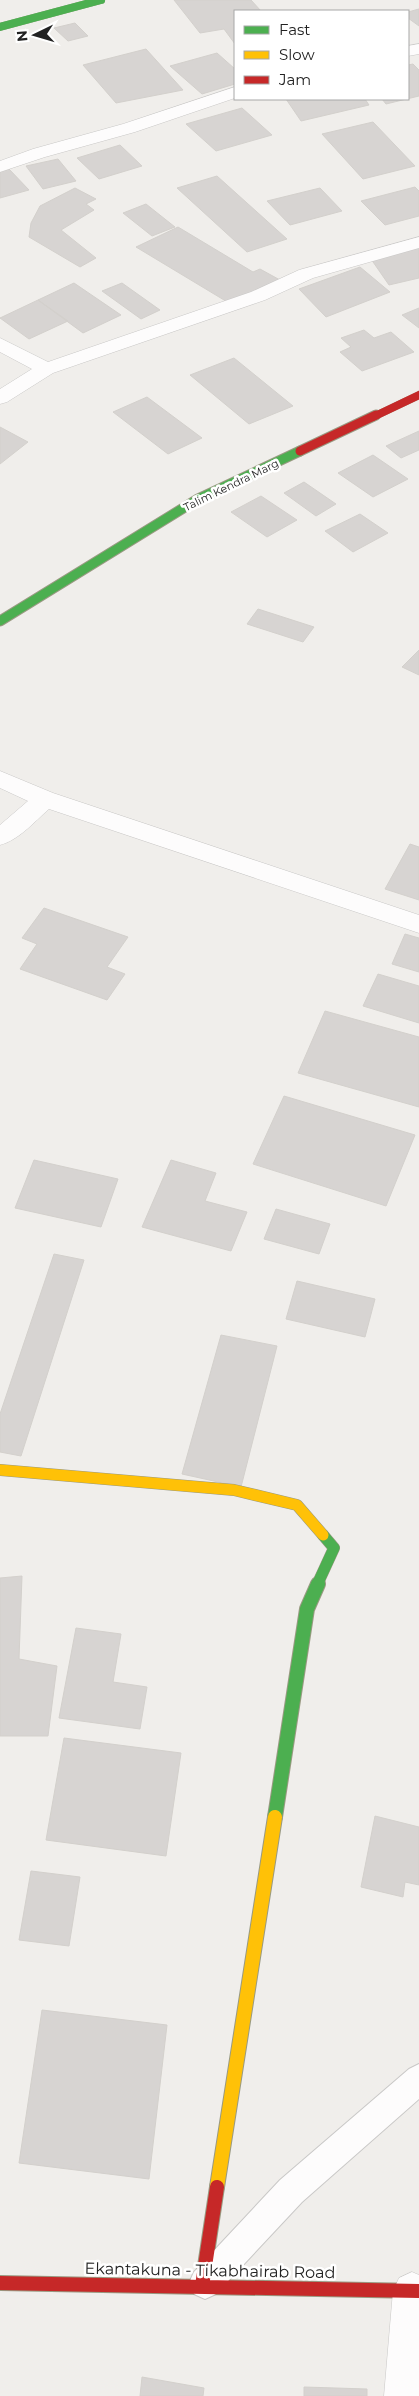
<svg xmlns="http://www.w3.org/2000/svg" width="419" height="2396" font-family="Montserrat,sans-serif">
	<rect width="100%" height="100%" fill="#f0eeeb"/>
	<path fill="#d7d4d2" stroke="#d3d0cc" d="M174,0H251L261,11H235V44L224,29L200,33Z
		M419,9V26L408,18V12Z
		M75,23L88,36L68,41L54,28Z
		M146,49L183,90L116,103L83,65Z
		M217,53L235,69V84L202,94L170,66Z
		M413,64L419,70V96L386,104L382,99H408V65Z
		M286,99H365L369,105L301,121Z
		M242,108L272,135L216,151L186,124Z
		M373,122L415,166L363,179L322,134Z
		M120,145L142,166L99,179L77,158Z
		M58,159L76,181L43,189L26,166Z
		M9,169L29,190L0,198V171Z
		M217,176L287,239L247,252L177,188Z
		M415,187L419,191V216L385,225L361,201Z
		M75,188L96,199L86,204L94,210L61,230L96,258L80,267L29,237L31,223L40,206Z
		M320,188L342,211L290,225L267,201Z
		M146,204L175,227L152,236L123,213Z
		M178,227L253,272L260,269L280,280L229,303L136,247Z
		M419,247V278L389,285L371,259Z
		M360,267L390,292L326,317L299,289Z
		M74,283L121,315L83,333L38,300Z
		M122,283L160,310L141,319L102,291Z
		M38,300L68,321L29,339L0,318Z
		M419,308V328L402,315Z
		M364,330L374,338L391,332L414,352L362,371L340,352L351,347L341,338Z
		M234,358L293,406L249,424L190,375Z
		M147,397L202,438L168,454L113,412Z
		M0,427L28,442L0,464Z
		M419,431V450L401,458L386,446Z
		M373,455L408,479L373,497L338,473Z
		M304,482L336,504L316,516L284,493Z
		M261,496L297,520L267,537L231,512Z
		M360,514L388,533L353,552L325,531Z
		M258,609L314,627L303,642L247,624Z
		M419,650V675L402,667Z
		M410,844L419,847V900L385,889Z
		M44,908L128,937L107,967L125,974L107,1000L20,969L37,944L22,938Z
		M405,934L419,938V972L392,964Z
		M378,974L419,986V1023L363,1006Z
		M325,1011L419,1037V1107L298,1073Z
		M284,1096L415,1135L386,1206L253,1164Z
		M34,1160L118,1179L101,1227L15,1208Z
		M171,1160L216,1173L205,1201L247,1212L231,1251L142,1227Z
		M276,1209L330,1224L319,1254L264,1239Z
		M54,1254L84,1260L21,1456L0,1452V1414Z
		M297,1281L375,1299L365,1337L286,1319Z
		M221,1335L277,1346L241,1487L182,1474Z
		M22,1576L19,1659L57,1666L48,1736H0V1578Z
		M76,1628L121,1634L113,1682L147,1687L140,1729L59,1718Z
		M64,1738L181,1753L166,1856L46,1840Z
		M375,1816L419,1827V1885L405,1882L403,1897L361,1887Z
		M31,1871L80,1877L69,1946L19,1940Z
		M42,2010L167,2025L149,2179L19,2163Z
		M142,2377L204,2388L203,2396H140Z
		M304,2387L367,2389V2396H304Z"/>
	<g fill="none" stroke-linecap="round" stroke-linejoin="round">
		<g stroke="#c9c8c7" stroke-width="2">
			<path id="lane" d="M419,2064V2099L302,2202L216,2294L205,2299L194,2294L189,2283L194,2272L280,2180L409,2069Z"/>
		</g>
		<g stroke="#c9c8c7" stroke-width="1">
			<path id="street" d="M419,44V54L408,56V46Z
				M235,87V98L135,132L45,157L0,172V161L33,149L123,124Z
				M419,237V248L313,278L265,300L53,373L7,402L0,404V389L32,369L0,352V338L48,362L251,292L299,270Z
				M0,771L53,793L419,915V933L49,809C34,822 19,840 0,845V825L28,801L0,788Z
				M412,2272L419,2275V2396H384L393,2291L399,2278Z"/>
		</g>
		<g stroke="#999a82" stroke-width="8">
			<path id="fast-far3" d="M0,27L101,0"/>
		</g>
		<g stroke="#999a82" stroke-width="11">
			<path id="fast-far2" d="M0,621L198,499L300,451"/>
		</g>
		<g stroke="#999a82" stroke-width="12">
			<path id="fast-far1" d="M317,1585L334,1548L323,1535"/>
		</g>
		<g stroke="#999a82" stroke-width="16">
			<path id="fast" d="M275,1817L307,1609L318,1584"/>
		</g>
		<g stroke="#999a82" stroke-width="12">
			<path id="slow-far1" d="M0,1470L234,1490L297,1505L323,1535"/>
		</g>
		<g stroke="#999a82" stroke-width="16">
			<path id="slow" d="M217,2187L275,1817"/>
		</g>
		<g stroke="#999a82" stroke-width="8">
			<path id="jam-far2" d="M373,417L419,395"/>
		</g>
		<g stroke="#999a82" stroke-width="11">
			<path id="jam-far1" d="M300,451L376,415"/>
		</g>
		<g stroke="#999a82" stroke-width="16">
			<path id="jam" d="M0,2283L419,2291
				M202,2286L217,2187"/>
		</g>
		<use href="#lane" fill="#fdfcfc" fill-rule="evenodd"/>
		<use href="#street" fill="#fdfcfc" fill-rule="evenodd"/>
		<use href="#fast-far3" stroke="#4caf50" stroke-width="8"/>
		<use href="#fast-far2" stroke="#4caf50" stroke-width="9"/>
		<use href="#fast-far1" stroke="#4caf50" stroke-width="11"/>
		<use href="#fast" stroke="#4caf50" stroke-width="14"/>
		<use href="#slow-far1" stroke="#ffc107" stroke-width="11"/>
		<use href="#slow" stroke="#ffc107" stroke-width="14"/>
		<use href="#jam-far2" stroke="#c62828" stroke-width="8"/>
		<use href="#jam-far1" stroke="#c62828" stroke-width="9"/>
		<use href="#jam" stroke="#c62828" stroke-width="14"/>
	</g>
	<g text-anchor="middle" stroke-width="5" stroke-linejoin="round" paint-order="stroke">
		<g font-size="11" fill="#222" stroke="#fff">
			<text transform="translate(231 485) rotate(-26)" y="4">Talim Kendra Marg</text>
		</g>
		<g font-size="16" fill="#222" stroke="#fff">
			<text transform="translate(210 2270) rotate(1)" y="6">Ekantakuna - Tikabhairab Road</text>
		</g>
	</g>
	<rect x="234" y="10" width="175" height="90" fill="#ffffff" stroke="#a7a7a7"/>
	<rect x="244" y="26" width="25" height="8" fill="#4caf50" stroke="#a7a7a7"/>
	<text x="279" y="35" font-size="15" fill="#222222">Fast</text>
	<rect x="244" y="51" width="25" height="8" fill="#ffc107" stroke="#a7a7a7"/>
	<text x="279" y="60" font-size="15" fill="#222222">Slow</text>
	<rect x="244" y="76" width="25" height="8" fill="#c62828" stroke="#a7a7a7"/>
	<text x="279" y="85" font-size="15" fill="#222222">Jam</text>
	<g transform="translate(35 35) rotate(265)" stroke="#ffffff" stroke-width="4" paint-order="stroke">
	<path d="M0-4L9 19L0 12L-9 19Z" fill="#222222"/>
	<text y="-8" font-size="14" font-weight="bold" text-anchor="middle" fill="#222222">N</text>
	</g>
</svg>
